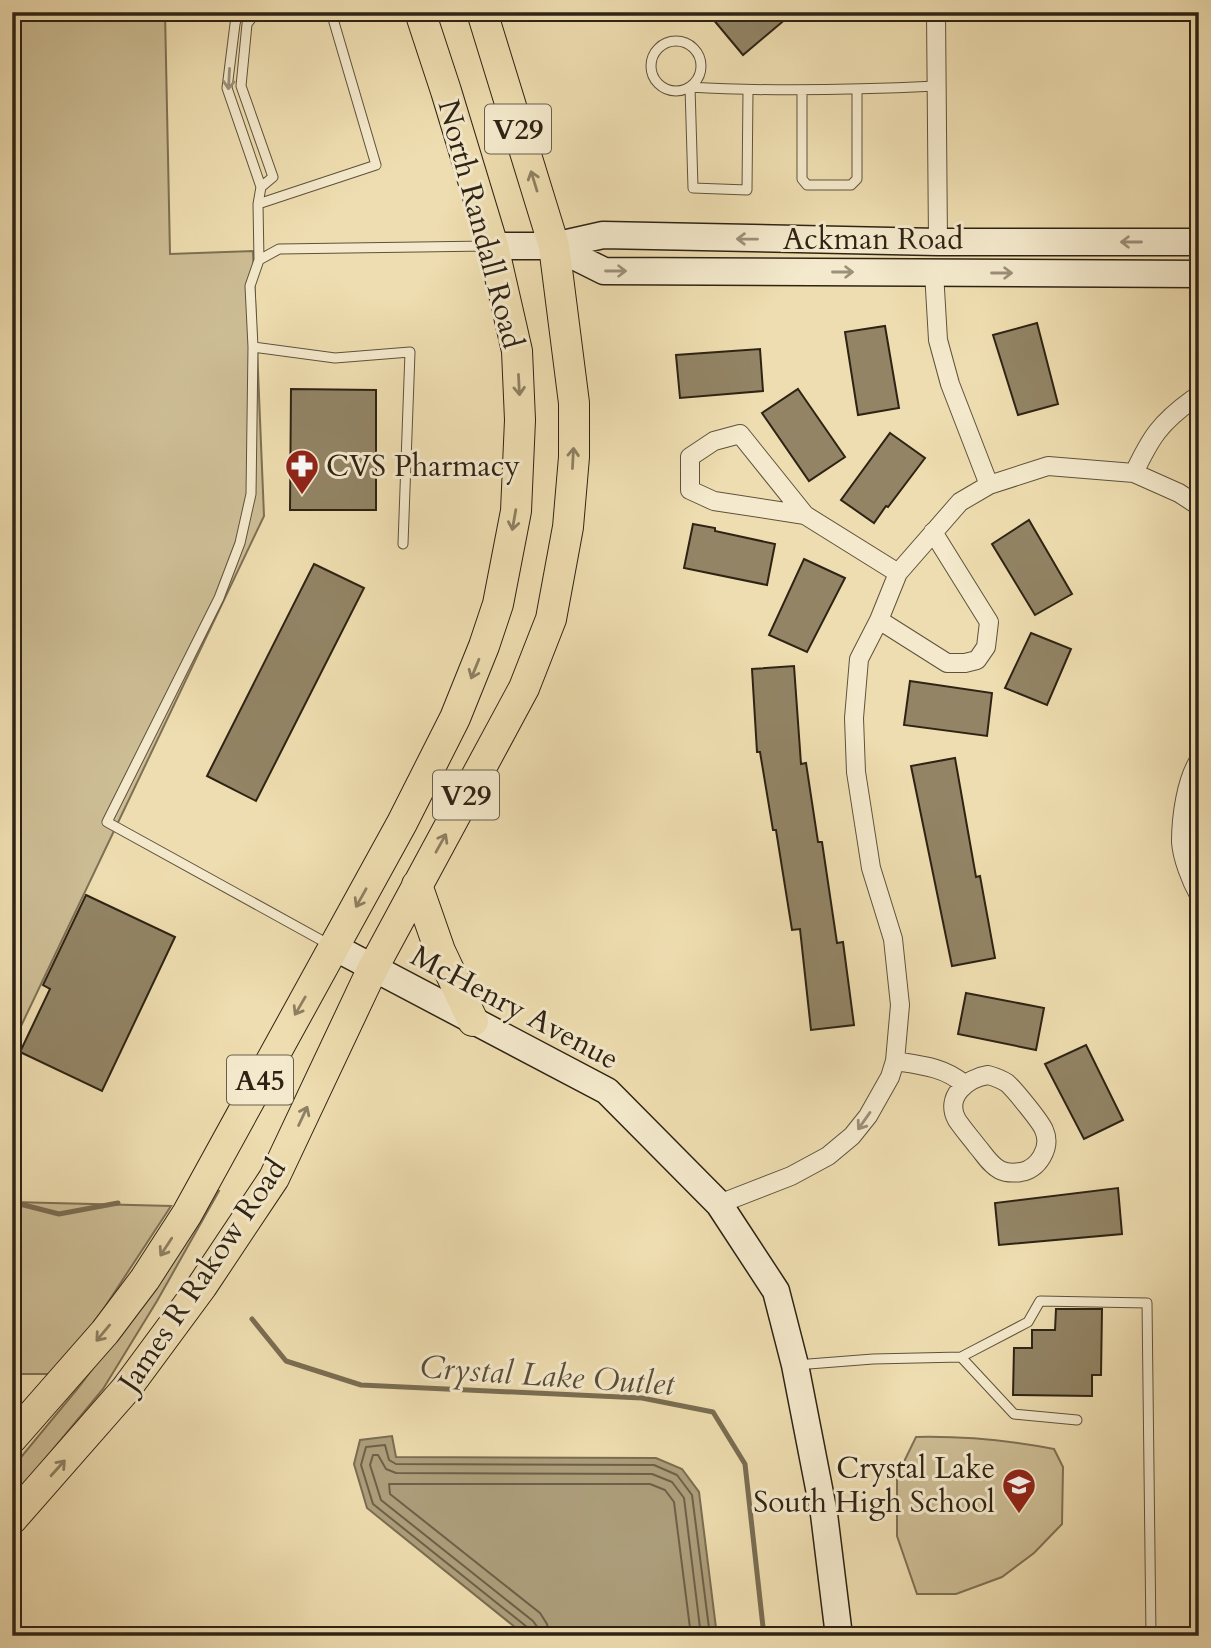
<svg xmlns="http://www.w3.org/2000/svg" width="1211" height="1648" font-family="Cardo,serif">
	<rect width="100%" height="100%" fill="#eeddb0"/>
	<filter id="stains"><feTurbulence type="fractalNoise" baseFrequency=".00286" numOctaves="4"/><feColorMatrix values="0 0 0 0 .2 0 0 0 0 .09 0 0 0 0 .02 0 0 0 .5 -.17"/></filter>
	<radialGradient id="worn" r=".72"><stop offset=".6" stop-color="#630" stop-opacity="0"/><stop offset="1" stop-color="#630" stop-opacity=".3"/></radialGradient>
	<path fill="#cdbd95" stroke="#7e7054" stroke-width="2" d="M12,12H165L170,254L253,251L264,516L12,1045Z
		M215,1189L219,1191L157,1301L103,1389L12,1499V1468L79,1387L126,1324Z
		M12,1202L171,1206L61,1374H12Z
		M916,1437C963,1436 1008,1440 1054,1449L1063,1467L1062,1524L1034,1553L1002,1577L956,1594H917L897,1536V1476Z"/>
	<path fill="#ad9e7b" stroke="#7a6d52" stroke-width="2" d="M392,1436L396,1457L656,1458L682,1469L699,1492L717,1636H526L367,1508L354,1464L360,1440Z"/>
	<g fill="none" stroke-linecap="round" stroke-linejoin="round">
		<path stroke="#6e6048" stroke-width="2" d="M530,1636L527,1627L373,1504L361,1465L366,1447L385,1445L389,1460L396,1464L654,1465L677,1475L692,1495L710,1636
			M539,1636L538,1628L533,1621L381,1500L370,1465L373,1455H378L386,1469L396,1473L652,1474L672,1482L684,1498L701,1636
			M549,1636L547,1624L540,1613L390,1494L389,1484H650L665,1490L674,1502L691,1636"/>
		<path stroke="#7a6d52" stroke-width="5" d="M12,1202L59,1214L118,1203
			M252,1319L286,1361L361,1385L642,1398L713,1412L745,1464L764,1636"/>
	</g>
	<path fill="#928465" stroke="#2e2314" stroke-width="2" d="M707,12H794L743,55Z
		M1037,323L1058,404L1018,415L993,335Z
		M885,326L899,408L858,415L845,332Z
		M760,349L763,391L680,398L676,355Z
		M291,389L376,390V510H290Z
		M798,389L845,457L809,481L762,413Z
		M890,433L925,458L888,507L886,506L874,523L841,500Z
		M1029,520L1072,594L1035,615L992,544Z
		M693,524L715,528V531L775,544L767,585L684,568Z
		M804,559L845,578L807,652L769,635Z
		M314,564L364,588L256,801L207,776Z
		M1031,633L1071,649L1047,705L1005,688Z
		M794,666L801,764L806,763L818,842H822L837,943L843,942L854,1025L811,1030L800,929L792,930L776,830H773L760,752H757L752,669Z
		M910,681L992,693L987,736L904,725Z
		M955,758L976,877L980,876L995,958L952,966L911,766Z
		M86,895L175,937L102,1091L20,1052L50,989L43,985Z
		M966,993L1044,1008L1036,1050L958,1034Z
		M1086,1045L1123,1120L1084,1139L1045,1064Z
		M1118,1188L1122,1234L999,1245L995,1203Z
		M1056,1309H1102L1101,1375H1092V1396L1013,1395L1014,1348H1032V1330H1055Z"/>
	<g fill="none" stroke-linecap="round" stroke-linejoin="round">
		<g stroke="#5e523b" stroke-width="11">
			<path id="lane" d="M238,12L235,24L227,88L261,187L258,204
				M256,12L247,24L241,86L273,177L261,187
				M651 66a25 25 0 1 1 50 0a25 25 0 1 1-50 0Z
				M748,91L747,190L693,188L690,87C772,92 854,90 936,86
				M802,91V179L807,185H851L857,179V90
				M259,260L258,204L376,165L331,12
				M253,347L335,358L410,352L403,544
				M330,945L107,822L219,598L240,543L251,494L253,347L250,286L259,260L279,249L488,246
				M961,1357L1028,1322L1040,1301L1147,1303L1151,1636
				M796,1365L873,1359L961,1357L1014,1414L1077,1420"/>
		</g>
		<g stroke="#5e523b" stroke-width="20">
			<path id="street" d="M936,12L938,242
				M934,272L938,340L950,384L989,485
				M740,434L805,515L714,501L690,490V457L714,441Z
				M1134,473C1151,437 1160,423 1193,399L1199,401
				M805,515L898,573
				M879,620L947,663H965L977,660L986,647L989,622L933,532
				M1199,760C1186,781 1181,816 1181,842C1182,858 1191,881 1199,895
				M895,1061C921,1065 944,1067 964,1084
				M988,1075C995,1077 1001,1079 1007,1083C1014,1089 1041,1122 1044,1130C1052,1148 1038,1169 1021,1172C1014,1173 1006,1173 1000,1170C990,1165 984,1154 977,1146C971,1138 963,1129 957,1120C944,1097 967,1078 988,1075Z
				M719,1204L791,1176L828,1156L852,1136L868,1116L890,1077L895,1061L900,1005L893,939L871,868L856,772L854,718L859,659L879,620L898,573L960,502L989,485L1048,466L1134,473L1179,493L1199,506"/>
		</g>
		<g stroke="#2e2314" stroke-width="29">
			<path id="secondary" d="M493,246H554L603,235L938,242H1199
				M554,246L604,271L1199,274
				M334,947L607,1091L719,1204L776,1291L795,1365L824,1514L839,1636"/>
		</g>
		<g stroke="#2e2314" stroke-width="32">
			<path id="primary" d="M417,885L440,951L473,1021
				M12,1438L105,1332L145,1279L187,1214L402,823L455,718L484,646L498,604L516,511L520,420L517,351L493,246L446,91L420,12
				M12,1519L126,1389L202,1286L274,1178L373,968L524,688L551,619L568,527L574,457V403L554,246L482,12"/>
		</g>
		<use href="#lane" stroke="#f4e9cc" stroke-width="9"/>
		<use href="#street" stroke="#f4e9cc" stroke-width="18"/>
		<use href="#secondary" stroke="#f4e9cc" stroke-width="26"/>
		<use href="#primary" stroke="#eeddb0" stroke-width="30"/>
	</g>
	<defs><path id="oneway-shaft" d="M-6 0H5M1.5-3L5.5 0L1.5 3" fill="none" stroke-width="1.6" stroke-linecap="round" stroke-linejoin="round" transform="scale(1.75)"/></defs>
	<g stroke="#9b9079">
		<use href="#oneway-shaft" transform="translate(229 79) rotate(93)"/>
		<use href="#oneway-shaft" transform="translate(747 239) rotate(-179)"/>
		<use href="#oneway-shaft" transform="translate(1131 242) rotate(180)"/>
		<use href="#oneway-shaft" transform="translate(616 271)"/>
		<use href="#oneway-shaft" transform="translate(843 272)"/>
		<use href="#oneway-shaft" transform="translate(1002 273)"/>
		<use href="#oneway-shaft" transform="translate(864 1121) rotate(125)"/>
	</g>
	<g stroke="#8e8062">
		<use href="#oneway-shaft" transform="translate(534 181) rotate(-107)"/>
		<use href="#oneway-shaft" transform="translate(519 385) rotate(87)"/>
		<use href="#oneway-shaft" transform="translate(573 458) rotate(-87)"/>
		<use href="#oneway-shaft" transform="translate(514 520) rotate(100)"/>
		<use href="#oneway-shaft" transform="translate(475 669) rotate(112)"/>
		<use href="#oneway-shaft" transform="translate(441 843) rotate(-61)"/>
		<use href="#oneway-shaft" transform="translate(361 898) rotate(119)"/>
		<use href="#oneway-shaft" transform="translate(300 1006) rotate(120)"/>
		<use href="#oneway-shaft" transform="translate(303 1116) rotate(-65)"/>
		<use href="#oneway-shaft" transform="translate(166 1247) rotate(123)"/>
		<use href="#oneway-shaft" transform="translate(103 1333) rotate(130)"/>
		<use href="#oneway-shaft" transform="translate(58 1468) rotate(-48)"/>
	</g>
	<defs>
		<g id="pharmacy-pin" transform="scale(1.75)"><path d="M0 17L-7.5 6A9.5 9.5 0 1 1 7.5 6Z" fill="#8f2418" stroke="#f4e9cc"/><path d="M-2-6h4v4h4v4h-4v4h-4v-4h-4v-4h4Z" fill="#fff"/></g>
		<g id="school-pin" transform="scale(1.75)"><path d="M0 17L-7.5 6A9.5 9.5 0 1 1 7.5 6Z" fill="#8f2418" stroke="#f4e9cc"/><path d="M0-5L7-2L0 1L-7-2ZM-4 1L0 2.5L4 1V4Q0 6-4 4Z" fill="#fff"/></g>
	</defs>
	<g fill-rule="evenodd">
		<use href="#pharmacy-pin" x="302" y="466"/>
		<use href="#school-pin" x="1019" y="1485"/>
	</g>
	<g text-anchor="middle" stroke-width="6" stroke-linejoin="round" paint-order="stroke">
		<g fill="#f4e9cc" stroke="#695e4b" stroke-width="2">
			<rect x="485" y="104.5" width="66" height="49" rx="5"/>
			<rect x="433" y="770.5" width="66" height="49" rx="5"/>
			<rect x="227" y="1055.5" width="66" height="49" rx="5"/>
		</g>
		<g font-size="28" font-weight="bold" fill="#2e2314">
			<text x="518" y="139">V29</text>
			<text x="466" y="805">V29</text>
			<text x="260" y="1090">A45</text>
		</g>
		<g font-size="30" fill="#2e2314" stroke="#f4e9cc">
			<text transform="translate(481 224) rotate(75)" y="10">North Randall Road</text>
			<text x="873" y="249">Ackman Road</text>
			<text transform="translate(515 1007) rotate(28)" y="10">McHenry Avenue</text>
			<text transform="translate(202 1275) rotate(-56)" y="10">James R Rakow Road</text>
		</g>
		<g font-size="30" fill="#2e2314" stroke="#f4e9cc" text-anchor="start">
			<text x="326" y="476">CVS Pharmacy</text>
			<text x="995" y="1478" text-anchor="end">Crystal Lake<tspan x="995" dy="34">South High School</tspan></text>
		</g>
		<g font-size="32" font-style="italic" fill="#5a4e38" stroke="#f4e9cc">
			<text transform="translate(547 1375) rotate(4)" y="11">Crystal Lake Outlet</text>
		</g>
	</g>
	<rect width="1211" height="1648" fill="none" stroke="#eeddb0" stroke-width="42"/>
	<rect x="14" y="14" width="1183" height="1620" fill="none" stroke="#2e2314" stroke-width="3.5"/>
	<rect x="21" y="21" width="1169" height="1606" fill="none" stroke="#2e2314" stroke-width="2"/>
	<rect width="100%" height="100%" filter="url(#stains)"/>
	<rect width="100%" height="100%" fill="url(#worn)"/>
</svg>
